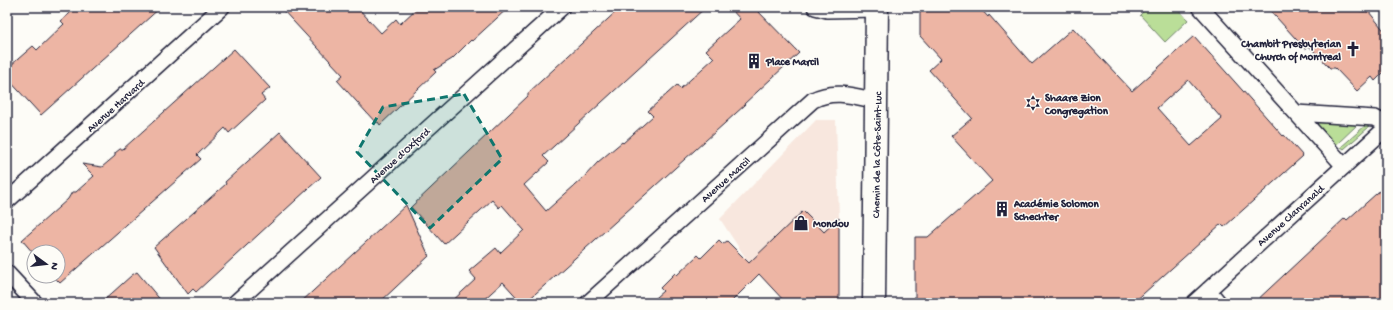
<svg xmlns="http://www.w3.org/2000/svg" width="1393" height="310" font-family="'Gochi Hand',sans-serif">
	<rect width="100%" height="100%" fill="#fdfcf7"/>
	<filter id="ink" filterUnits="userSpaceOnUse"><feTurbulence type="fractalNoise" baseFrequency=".025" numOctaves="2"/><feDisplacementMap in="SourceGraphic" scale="8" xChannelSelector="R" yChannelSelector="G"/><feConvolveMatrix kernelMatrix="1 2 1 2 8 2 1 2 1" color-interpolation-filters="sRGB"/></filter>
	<g filter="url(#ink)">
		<path fill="#f8e7de" d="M816,120H836L839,218L769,285L749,263L720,219Z"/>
		<path fill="#bade98" stroke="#6e806a" d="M1148,7H1176L1188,20L1165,42L1140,15Z
			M1319,122L1358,124L1336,145L1317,124Z
			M1366,125L1369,127L1344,149L1341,147Z"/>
		<path fill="#edb5a4" stroke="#22223b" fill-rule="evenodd" d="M77,7H161L41,115L7,78V76L13,70L10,66L33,46L37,50L64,24L61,21Z
			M280,7H357L381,33L396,19L400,24L418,7H509L472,41L471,40L452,59L434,70L436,72L380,125L378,122L376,123L337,80L343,75Z
			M621,7H706L543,156L549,162L524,185L546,211L584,177L598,162L622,142L623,143L653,116L648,111L677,85L680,89L714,58L706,50L740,19L729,7H754L799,53L744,104L745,105L525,303H522L503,282L480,303H450L476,279L469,271L496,248L500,253L524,230L502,205L499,208L492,200L444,244L411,207L528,96V93Z
			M920,7H979L988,17L989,15L1032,64L1073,28L1132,91L1194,36L1283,136L1284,135L1303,156L1224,227L1221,224L1133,303H915V237H928L992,181L951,136L972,118L929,70L941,59L920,36ZM1188,80L1222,119L1191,146L1157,108Z
			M1267,7H1336L1369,12L1386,33V70L1375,81L1372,77L1357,91L1335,68H1330L1309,46L1305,49Z
			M234,49L270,88L261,95L265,100L229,133L225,128L197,155L201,159L60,283L53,276H58V252H34V254L22,240L68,199L72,192H76L94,176L82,164L102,167L115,156V153L120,149H123Z
			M280,132L321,177L196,292L193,289L188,294L154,247L226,184L225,182Z
			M1386,185V298L1381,303H1254L1345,218L1347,220Z
			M406,205L429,256L379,303H300Z
			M803,211L824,232L839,218V303H786L759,274L730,303H649L663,291L660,288L675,273L677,275L698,255L701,258L719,240L723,244L727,241L749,263Z
			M137,272L163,303H101L132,275Z"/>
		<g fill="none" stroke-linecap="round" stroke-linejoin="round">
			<g stroke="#22223b" stroke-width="18">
				<path id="street" d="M815,7L827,10L877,9
					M1200,7L1344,166
					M1296,113L1375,118L1386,124
					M7,201L222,7
					M7,273L35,303
					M1208,290L1219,303
					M235,303L562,7
					M588,303L813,100C834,89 854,96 877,101
					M1194,303L1386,128"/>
			</g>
			<g stroke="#22223b" stroke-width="25">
				<path id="secondary" d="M874,303L877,7"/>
			</g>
			<use href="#street" stroke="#fdfcf7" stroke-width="15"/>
			<use href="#secondary" stroke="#fdfcf7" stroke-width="22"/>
		</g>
	</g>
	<path fill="#0f766e" fill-opacity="0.2" stroke="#0f766e" stroke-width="3" stroke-dasharray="8 5" stroke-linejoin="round" d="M464,94L502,159L430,228L357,152L383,107Z"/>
	<defs>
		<g id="church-bare" transform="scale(1.2)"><path d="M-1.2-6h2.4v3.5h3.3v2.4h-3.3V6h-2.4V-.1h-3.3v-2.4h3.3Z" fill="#22223b" stroke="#fdfcf7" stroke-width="2.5" paint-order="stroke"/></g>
		<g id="building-bare" transform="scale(1.2)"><path d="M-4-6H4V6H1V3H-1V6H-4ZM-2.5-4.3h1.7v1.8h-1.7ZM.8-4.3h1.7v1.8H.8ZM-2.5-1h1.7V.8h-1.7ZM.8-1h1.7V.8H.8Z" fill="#22223b" stroke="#fdfcf7" stroke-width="2.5" paint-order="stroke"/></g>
		<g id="synagogue-bare" transform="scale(1.2)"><path d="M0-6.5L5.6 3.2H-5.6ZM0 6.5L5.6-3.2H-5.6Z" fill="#22223b" stroke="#fdfcf7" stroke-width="2.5" paint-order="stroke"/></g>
		<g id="shop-bare" transform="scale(1.2)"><path d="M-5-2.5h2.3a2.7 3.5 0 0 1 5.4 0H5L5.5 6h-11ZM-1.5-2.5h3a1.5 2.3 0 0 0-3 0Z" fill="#22223b" stroke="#fdfcf7" stroke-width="2.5" paint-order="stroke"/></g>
	</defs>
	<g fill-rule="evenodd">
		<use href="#church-bare" x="1353" y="49"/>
		<use href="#building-bare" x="754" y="61"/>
		<use href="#synagogue-bare" x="1033" y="103"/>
		<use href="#building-bare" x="1002" y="209"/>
		<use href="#shop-bare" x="801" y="223"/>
	</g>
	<g text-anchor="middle" stroke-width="3" stroke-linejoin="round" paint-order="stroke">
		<g font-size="11" font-weight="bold" fill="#22223b" stroke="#fdfcf7" text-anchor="start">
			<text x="1341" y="47" text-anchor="end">Chambit Presbyterian<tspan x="1341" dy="13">Church of Montreal</tspan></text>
			<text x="766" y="65">Place Marcil</text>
			<text x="1045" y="101">Shaare Zion<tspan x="1045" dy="13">Congregation</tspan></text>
			<text x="1014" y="207">Académie Solomon<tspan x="1014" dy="13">Schechter</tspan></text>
			<text x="813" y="227">Mondou</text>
		</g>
		<g font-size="11" fill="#22223b" stroke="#fdfcf7">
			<text transform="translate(115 105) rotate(-42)" y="4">Avenue Harvard</text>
			<text transform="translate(399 155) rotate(-42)" y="4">Avenue d'Oxford</text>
			<text transform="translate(876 155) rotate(-89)" y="4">Chemin de la Côte-Saint-Luc</text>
			<text transform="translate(725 179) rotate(-42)" y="4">Avenue Marcil</text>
			<text transform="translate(1290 215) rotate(-42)" y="4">Avenue Clanranald</text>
		</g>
	</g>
	<rect width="1393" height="310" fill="none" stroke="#fdfcf7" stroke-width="24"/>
	<rect x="12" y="12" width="1369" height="286" fill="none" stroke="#22223b" stroke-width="1.5" filter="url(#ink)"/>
	<g transform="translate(46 264) rotate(105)"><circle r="19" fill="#fdfcf7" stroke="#a5a5ac"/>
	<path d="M0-3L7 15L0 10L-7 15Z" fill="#22223b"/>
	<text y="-6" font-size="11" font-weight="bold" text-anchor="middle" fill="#22223b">N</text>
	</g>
</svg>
